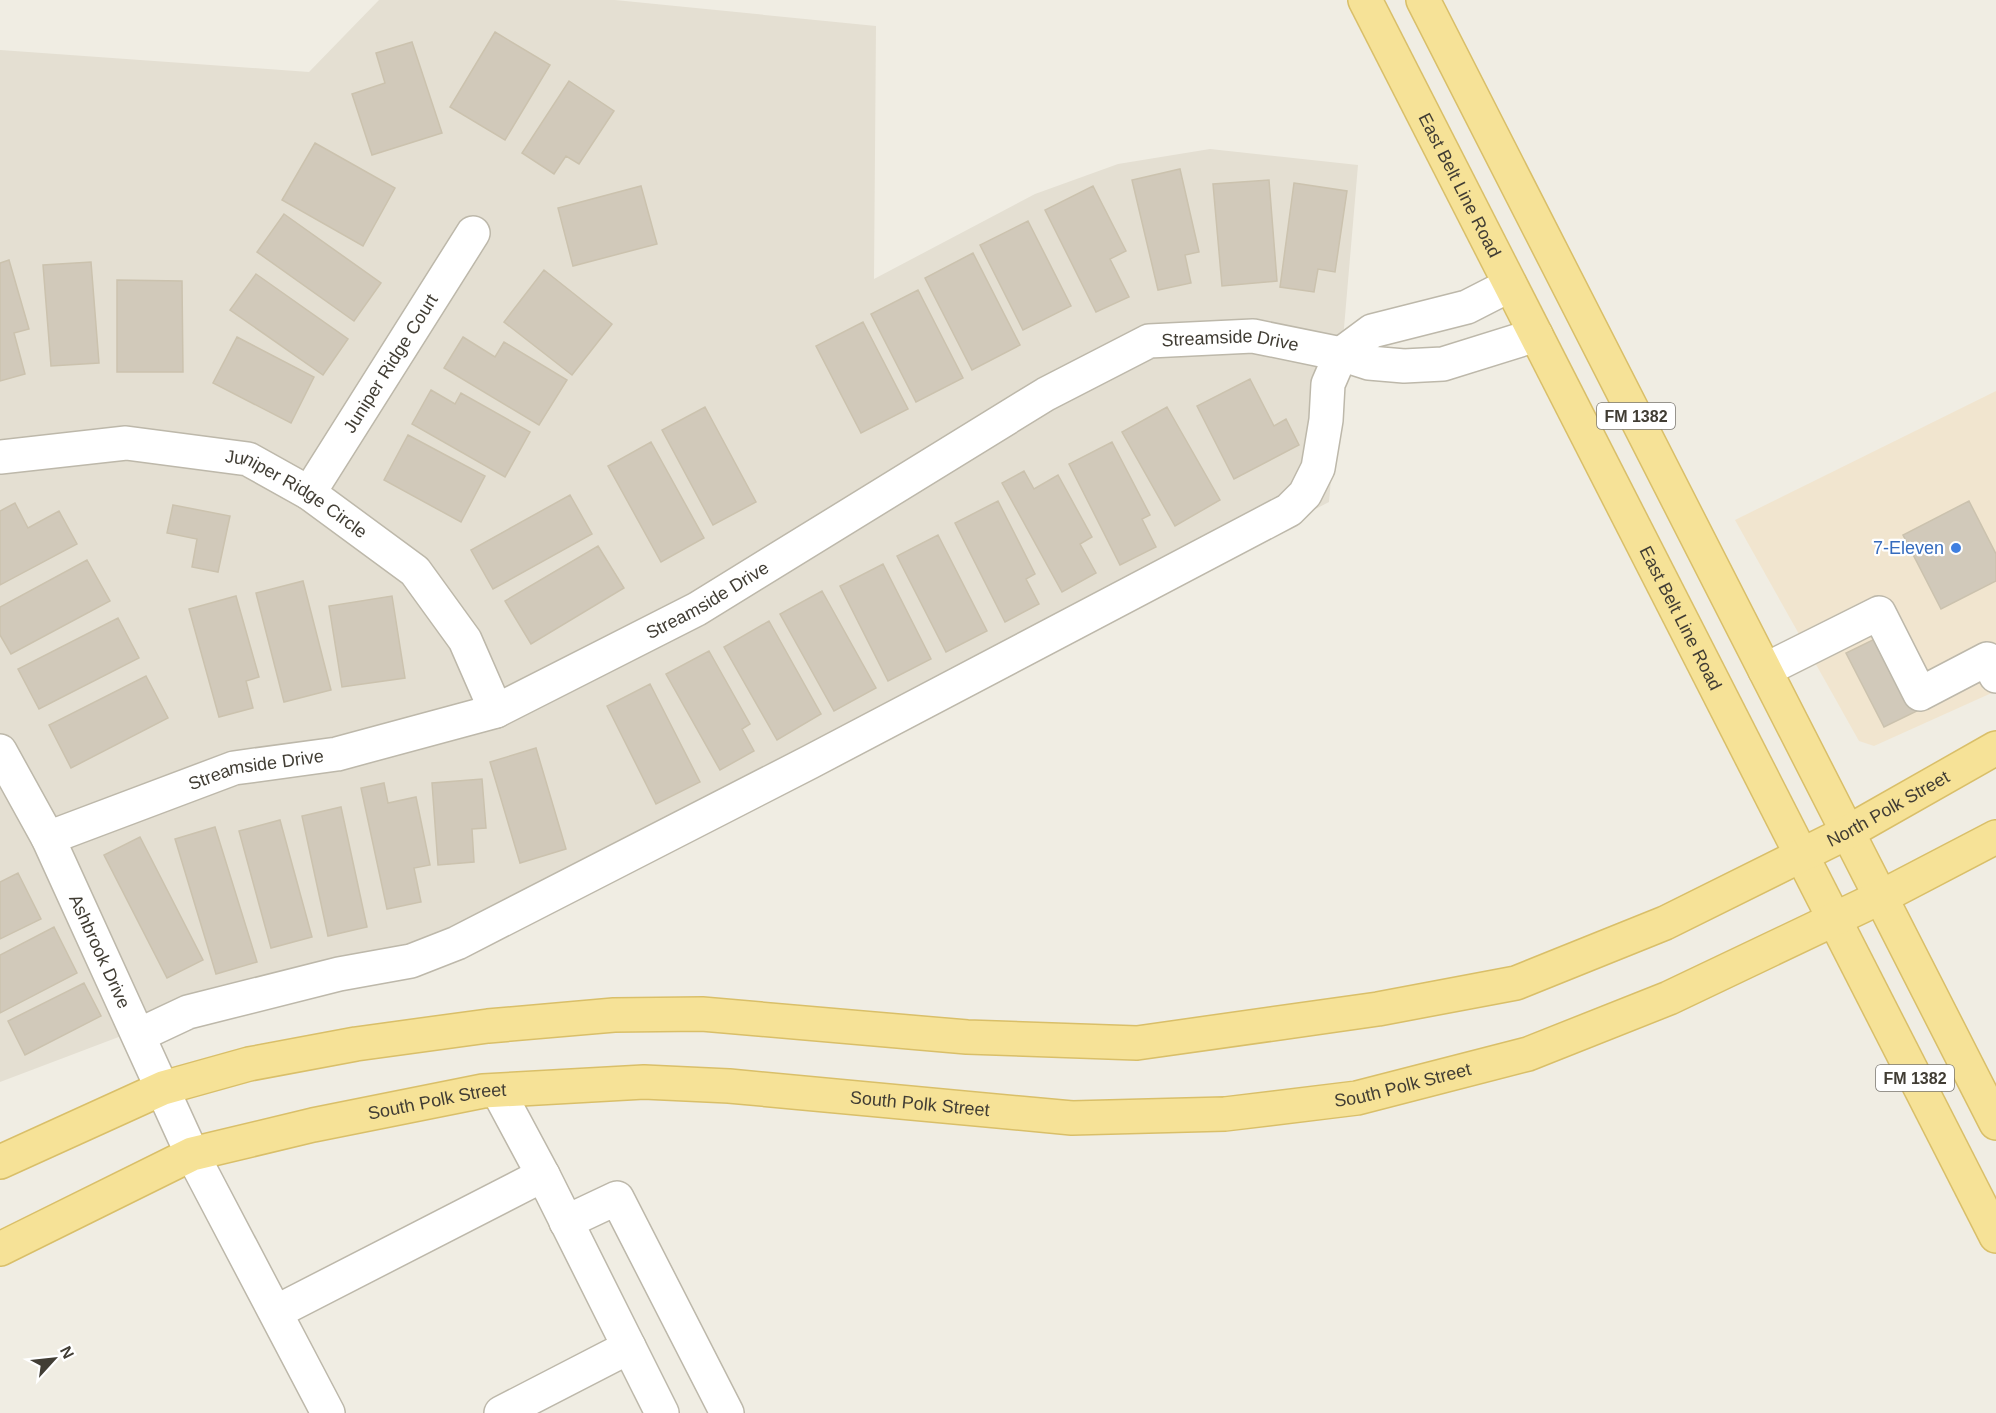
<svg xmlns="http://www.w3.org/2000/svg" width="1996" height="1413" font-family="Arial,sans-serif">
	<rect width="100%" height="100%" fill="#f0ede3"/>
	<path fill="#e4dfd2" d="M379,0H615L876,26L874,279L1035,194L1118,164L1210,149L1358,165L1329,502L458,951L153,1024L0,1082V50L309,72Z"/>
	<path fill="#f1e5cf" d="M1996,391V691L1874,746L1859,741L1735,520Z"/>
	<path fill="#d1c9ba" stroke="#cbc2ae" stroke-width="1.5" d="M495,32L550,65L505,140L450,107Z
		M412,42L442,133L372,155L352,94L385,83L376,53Z
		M569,81L614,111L579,164L566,156L554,174L522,153Z
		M315,143L395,188L363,246L282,200Z
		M1180,169L1199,252L1185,255L1191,283L1158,290L1132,180Z
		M1269,180L1277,281L1222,286L1213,184Z
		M1294,183L1347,191L1335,272L1318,269L1314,292L1280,287Z
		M641,186L657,244L573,266L558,208Z
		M1093,186L1126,251L1110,259L1129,297L1096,312L1045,210Z
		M284,214L381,283L354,321L257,252Z
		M1028,221L1071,306L1023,330L980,245Z
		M973,253L1020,345L972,370L925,278Z
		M9,260L29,329L14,333L25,374L0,381V263Z
		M91,262L99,363L51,366L43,265Z
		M544,270L612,324L572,375L504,322Z
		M256,274L348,339L323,375L230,310Z
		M117,280L182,281L183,372H117Z
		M918,290L963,378L916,402L871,314Z
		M863,322L908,409L861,433L816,346Z
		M237,337L314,377L291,423L213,383Z
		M463,337L495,357L504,342L567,380L539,425L444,368Z
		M1250,379L1274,426L1286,419L1299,445L1234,479L1197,406Z
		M431,390L455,404L461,393L530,432L505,477L412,424Z
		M705,407L756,502L713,525L662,430Z
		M1167,407L1220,500L1175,526L1122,432Z
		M408,435L485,476L461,522L384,480Z
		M651,442L704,538L661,562L608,466Z
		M1112,442L1150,515L1142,519L1156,547L1120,565L1069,464Z
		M1024,471L1034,489L1058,475L1092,537L1080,544L1096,573L1062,592L1002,483Z
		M570,495L592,534L493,589L471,550Z
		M998,501L1035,574L1026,579L1039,604L1005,622L955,523Z
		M1969,501L1996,554V581L1941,609L1903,535Z
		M15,503L28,528L59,511L77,544L0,585V511Z
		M173,505L230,516L218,572L192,567L197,539L167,533Z
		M938,535L987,631L946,652L897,556Z
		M598,546L624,588L531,644L505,601Z
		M87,560L110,601L11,654L0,635V607Z
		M883,564L931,659L888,681L840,586Z
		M303,581L331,690L284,702L256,593Z
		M822,591L876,688L834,711L780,614Z
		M236,596L259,677L246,681L253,708L219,717L189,609Z
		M392,596L405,678L342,687L329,606Z
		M118,618L139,658L39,709L18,669Z
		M769,621L821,714L777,740L724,647Z
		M1881,636L1919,710L1884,727L1846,653Z
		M709,651L750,724L742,729L754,751L720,770L666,674Z
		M146,676L168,718L71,768L49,725Z
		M650,684L700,782L656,804L607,706Z
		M536,748L566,849L520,863L490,762Z
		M482,779L486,828L472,829L474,862L438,865L432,783Z
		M384,783L388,803L416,797L430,865L414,868L421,902L387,909L361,788Z
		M341,807L367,927L328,936L302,816Z
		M280,820L312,937L271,948L239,831Z
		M215,827L257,962L216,974L175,839Z
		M140,837L203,960L167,978L104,855Z
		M18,873L41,919L0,939V882Z
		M54,927L77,973L0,1013V955Z
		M84,983L101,1016L25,1055L8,1021Z"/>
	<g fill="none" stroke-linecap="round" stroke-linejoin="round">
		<g stroke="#bdb8aa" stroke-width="36">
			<g id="minor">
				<path id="s1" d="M0,457L126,443L248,459L309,493L415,571L465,640L496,711"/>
				<path id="s2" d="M309,493L473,233"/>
				<path d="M1765,670L1879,613L1920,694L1987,659L1996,676"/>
				<path id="s3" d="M0,751L48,838L192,1154L328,1413"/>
				<path id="s4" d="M48,838L234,768L337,754L496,711L697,609L1046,394L1149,341L1253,336L1341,354L1369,363L1404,366L1443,364L1536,335"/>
				<path d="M139,1035L188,1012L339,974L411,961L457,943L810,762L1289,510L1305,494L1318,468L1326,420L1328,384L1341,354L1372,331L1467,307L1510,285"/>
				<path d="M566,1222L617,1198L727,1413"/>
				<path d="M276,1312L543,1175L498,1091"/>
				<path d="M629,1347L662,1413"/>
				<path d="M501,1413L629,1347L543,1175"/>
			</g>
		</g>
		<g stroke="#d9bf69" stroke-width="36">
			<g id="major">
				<path id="s5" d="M1365,0L1996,1236"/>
				<path d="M1423,0L1996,1123"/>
				<path id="s6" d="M0,1162L163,1088L249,1064L356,1044L488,1026L614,1015L702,1014L967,1037L1137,1043L1378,1009L1516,983L1665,923L1848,832L1996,748"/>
				<path id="s7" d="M0,1249L192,1154L313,1125L483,1091L644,1082L729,1086L1072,1118L1225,1114L1357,1098L1528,1054L1669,998L1881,897L1996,837"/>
			</g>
		</g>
		<use href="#minor" stroke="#fff" stroke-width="33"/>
		<use href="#major" stroke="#f6e297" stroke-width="33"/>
	</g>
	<circle fill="#3f7fe0" stroke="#fff" stroke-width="2" cx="1956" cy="548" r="6"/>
	<g text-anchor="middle" stroke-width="4.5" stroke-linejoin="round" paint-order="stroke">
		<g fill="#fff" stroke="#7a7771" stroke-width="1.5">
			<rect x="1597" y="403" width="78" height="26" rx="4.5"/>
			<rect x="1876" y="1065" width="78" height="26" rx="4.5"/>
		</g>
		<g font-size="16" font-weight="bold" fill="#413d34">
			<text x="1636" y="422">FM 1382</text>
			<text x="1915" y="1084">FM 1382</text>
		</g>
		<g font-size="18" fill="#413d34" stroke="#fff">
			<text dy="6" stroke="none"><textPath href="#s5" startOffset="208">East Belt Line Road</textPath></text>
			<text dy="6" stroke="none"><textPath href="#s4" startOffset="1300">Streamside Drive</textPath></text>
			<text dy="6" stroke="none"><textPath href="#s2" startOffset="153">Juniper Ridge Court</textPath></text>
			<text dy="6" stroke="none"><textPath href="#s1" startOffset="308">Juniper Ridge Circle</textPath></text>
			<text dy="6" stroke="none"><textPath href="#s4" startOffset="706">Streamside Drive</textPath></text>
			<text dy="6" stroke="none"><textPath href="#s5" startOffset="694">East Belt Line Road</textPath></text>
			<text dy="6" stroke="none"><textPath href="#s4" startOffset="220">Streamside Drive</textPath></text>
			<text dy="6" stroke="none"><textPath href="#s6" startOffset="1956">North Polk Street</textPath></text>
			<text dy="6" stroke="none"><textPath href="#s3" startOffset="224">Ashbrook Drive</textPath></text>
			<text dy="6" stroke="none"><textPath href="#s7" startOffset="1436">South Polk Street</textPath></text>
			<text dy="6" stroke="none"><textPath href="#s7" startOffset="465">South Polk Street</textPath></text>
			<text dy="6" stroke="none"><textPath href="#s7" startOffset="950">South Polk Street</textPath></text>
		</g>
		<g font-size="18" fill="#366cbe" stroke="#fff" text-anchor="end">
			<text x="1944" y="554">7-Eleven</text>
		</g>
	</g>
	<g transform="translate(54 1359) rotate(63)" stroke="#ffffff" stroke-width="4.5" paint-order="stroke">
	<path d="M0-4.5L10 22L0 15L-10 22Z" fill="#413d34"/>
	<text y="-9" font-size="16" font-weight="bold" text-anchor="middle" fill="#413d34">N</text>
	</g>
</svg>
